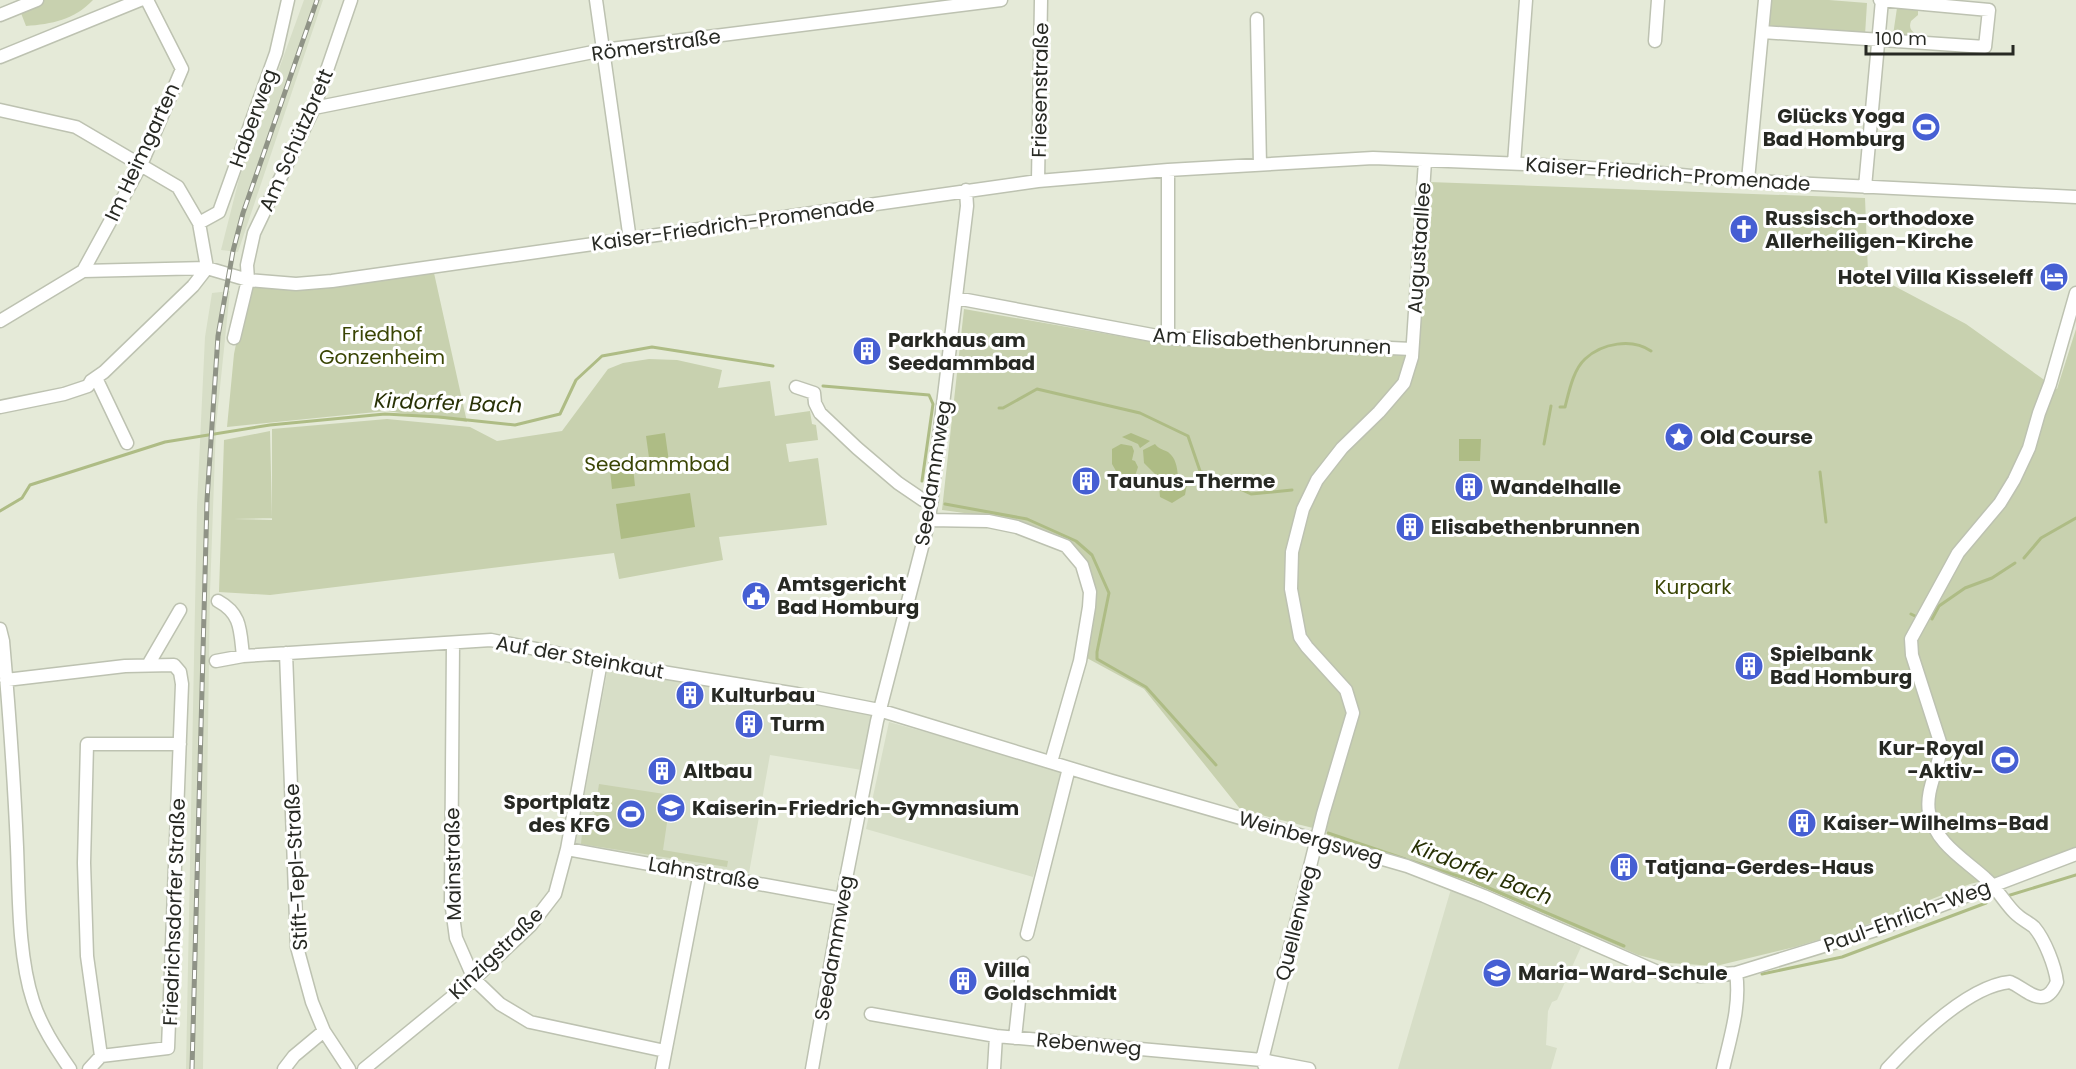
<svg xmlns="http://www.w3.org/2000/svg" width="2076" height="1069" font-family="Poppins,sans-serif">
	<rect width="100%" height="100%" fill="#e5ead8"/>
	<path fill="#d7dec7" d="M304,0H323L238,252L221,250L239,179Z
		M230,291L216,426L210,593L203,1069H186L197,505L205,337L212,293Z
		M608,667L873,715L862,770L770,755L749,873L575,846Z
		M889,722L1063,770L1033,877L866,829Z
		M1451,889L1581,947L1557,1000L1552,1002L1548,1011L1546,1045L1557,1048L1551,1069H1398Z"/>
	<path fill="#c8d1af" d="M40,0H93C74,20 52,24 26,26L19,8Z
		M1770,0H1829L1867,3L1865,35L1768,27Z
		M1897,8L1918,9V15L1911,21C1909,27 1910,30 1916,34L1915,38L1893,35Z
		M1429,182L1865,198L1868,272L1966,324L2057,389L2076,329V848L2011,874L1970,884L1861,927L1795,947L1716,966L1669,963L1638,955L1467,880L1325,831L1241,810L1144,689L1085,657C1088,636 1095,614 1095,593C1094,524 992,517 942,510L964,309L1170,345L1416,356Z
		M434,273L467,422L386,411L227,427L234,354L248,285L386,278Z
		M649,359L677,360L722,370L718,388L770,381L775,416L810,411L812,424L816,425L818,440L786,444L789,462L818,458L827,525L719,537L723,560L619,579L614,553L270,595L219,592L224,440L270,431L272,518L233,519L272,520V429L387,419L470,427L497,441L562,431L608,369L623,363Z
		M599,784L671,795L663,850L728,861L727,867L581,844L582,833L591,835Z"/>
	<path fill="#aebc85" d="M665,433L670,469L651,472L646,436Z
		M1131,433L1150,441L1140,448L1138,444L1122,437Z
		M1459,439H1481L1480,461H1459Z
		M1121,444L1132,446L1134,451L1132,460L1135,461L1138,467L1135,476L1129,480L1120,478L1112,464V449Z
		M1155,444C1159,449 1162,449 1168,452C1176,458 1177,467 1178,476L1187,484L1185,495L1172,503L1160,497L1158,477L1144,463L1143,450Z
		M633,467L635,486L612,489L610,470Z
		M690,493L695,527L621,539L616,504Z"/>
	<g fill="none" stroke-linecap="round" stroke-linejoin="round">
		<path stroke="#aebc85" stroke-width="3" d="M823,386L929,395L933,404L922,481
			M1560,407H1565C1569,392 1573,370 1585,359C1602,343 1632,338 1651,351
			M999,408H1003L1037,389L1140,413L1188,436L1200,471L1251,494L1292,490
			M1544,444L1551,406
			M1820,472L1826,522
			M945,504L1027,519L1076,541L1092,555L1109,593L1097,652V659L1146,687L1216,765
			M0,511L22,498L30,485L165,442L270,425L385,414L439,417L515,425L560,414L576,380L602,356L652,347L773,366
			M2024,558L2041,538L2076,518
			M1911,614L1917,617
			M1932,619L1939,606L1965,588L1992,578L2015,563
			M1328,833L1405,859
			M1411,861L1470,880L1624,946
			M2007,896L2076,875
			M1762,974L1842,957L1986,903"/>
		<g stroke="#bdc2b1" stroke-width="15">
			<path id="minor" d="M596,0L630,240
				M0,15L37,0
				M1257,19L1260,165
				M1762,32L1985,47L1989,10L1880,0
				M1655,41L1658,0
				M0,57L140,0
				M314,108L603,50L1001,0
				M0,110L76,127L178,187L199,223L207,268
				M1514,163L1526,0
				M1168,170V338
				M1748,180L1765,0
				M1038,181L1041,0
				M1865,187L1882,0
				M199,223L219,212L276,53L288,0
				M83,271L141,165L182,69L147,0
				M956,298L1168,338L1412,349
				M0,321L83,271L207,268L248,280L296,284L332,281L1038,181L1168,170L1373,158L1524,164L1639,171L1733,180L2076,197
				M234,338L248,280L247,265L254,233L314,108L351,0
				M96,378L127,443
				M796,387L814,393L815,403L820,413L857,448L898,483L923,500H932
				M0,407L64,394L88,386L91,381L104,372L193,286L207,268
				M929,520L988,521L1017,527L1066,546L1082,565L1090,592L1089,607L1080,661L1051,762
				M218,601C242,614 240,631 243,656
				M0,629L3,641C9,709 14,778 17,847C19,894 18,955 33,1001C41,1026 55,1047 70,1069
				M453,643L451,901L456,938L474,979L500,1004L530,1022L665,1051
				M286,653L297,947L312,1002L324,1031L349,1069
				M216,661L243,656L491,640L601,662L797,694L879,710L1112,781L1407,866L1484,896L1658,972L1700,976L1736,973L1882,928L2076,854
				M148,665L180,610
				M6,680L125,666L174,665L180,672L182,684L168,1048L101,1056L89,1069
				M567,849L842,899
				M1027,934L1069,768
				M871,1014L996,1036L1262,1060L1309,1069
				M1015,1038L1023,963
				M101,1056L87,956L84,863L87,744H180
				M284,1069L294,1056L324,1031
				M364,1069L474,979L531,925L555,894L567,849L601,662
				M662,1069L700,872
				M812,1069L842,899L877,721L929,520L967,206L966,190
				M994,1069L996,1036
				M1266,1069L1262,1060L1323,814L1353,713L1346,690L1307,647L1300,637L1291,589L1292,552L1303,509L1317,480L1342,448L1379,412L1404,383L1412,357L1425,161
				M1723,1069C1730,1038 1741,1005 1736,973
				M1887,1069C1915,1039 1968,986 2010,982C2027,989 2044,1012 2057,982C2055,966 2045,940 2034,927C2028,922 2021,919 2015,913C2004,902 1997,888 1985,878C1964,859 1935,843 1929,812C1925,790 1940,767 1941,745L1912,655L1911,639L1958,553L2000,503L2014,480L2029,448L2039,413L2050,384L2076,293"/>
		</g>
		<use href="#minor" stroke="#fff" stroke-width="12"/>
		<g stroke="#8f9386" stroke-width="5">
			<path id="rail" d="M192,1069L207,500L218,336L233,251L243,213L317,0"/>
		</g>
		<use href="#rail" stroke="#fff" stroke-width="3" stroke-dasharray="9" stroke-linecap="butt"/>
	</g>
	<defs>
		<g id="stadium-disc" transform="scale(1.5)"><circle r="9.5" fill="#465fd3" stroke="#fff"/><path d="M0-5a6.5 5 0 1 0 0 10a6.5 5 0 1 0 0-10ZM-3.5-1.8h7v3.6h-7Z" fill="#fff"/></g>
		<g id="church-disc" transform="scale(1.5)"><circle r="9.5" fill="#465fd3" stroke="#fff"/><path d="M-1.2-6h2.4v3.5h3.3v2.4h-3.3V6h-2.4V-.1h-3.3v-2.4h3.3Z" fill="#fff"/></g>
		<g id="hotel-disc" transform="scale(1.5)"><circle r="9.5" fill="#465fd3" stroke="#fff"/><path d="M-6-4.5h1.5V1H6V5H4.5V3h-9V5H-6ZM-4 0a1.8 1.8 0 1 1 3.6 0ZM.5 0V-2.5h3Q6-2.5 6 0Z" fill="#fff"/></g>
		<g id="building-disc" transform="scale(1.5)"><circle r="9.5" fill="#465fd3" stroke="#fff"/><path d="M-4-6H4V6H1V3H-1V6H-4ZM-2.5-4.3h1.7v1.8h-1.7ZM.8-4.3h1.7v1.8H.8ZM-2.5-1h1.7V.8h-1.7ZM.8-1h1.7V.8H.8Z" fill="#fff"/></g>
		<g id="sight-disc" transform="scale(1.5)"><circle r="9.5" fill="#465fd3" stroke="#fff"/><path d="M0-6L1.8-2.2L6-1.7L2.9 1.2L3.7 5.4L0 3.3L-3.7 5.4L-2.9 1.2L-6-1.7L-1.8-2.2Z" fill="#fff"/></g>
		<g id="civic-disc" transform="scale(1.5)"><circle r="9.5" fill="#465fd3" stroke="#fff"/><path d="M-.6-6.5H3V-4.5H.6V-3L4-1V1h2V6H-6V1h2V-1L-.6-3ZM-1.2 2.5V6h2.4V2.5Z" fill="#fff"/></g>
		<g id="school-disc" transform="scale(1.5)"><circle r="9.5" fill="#465fd3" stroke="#fff"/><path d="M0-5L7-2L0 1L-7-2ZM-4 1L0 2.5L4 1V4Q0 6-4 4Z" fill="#fff"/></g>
	</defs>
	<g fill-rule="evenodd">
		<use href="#stadium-disc" x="1926" y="127"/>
		<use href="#church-disc" x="1744" y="229"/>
		<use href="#hotel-disc" x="2054" y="277"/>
		<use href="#building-disc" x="867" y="351"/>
		<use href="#sight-disc" x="1679" y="437"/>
		<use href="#building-disc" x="1086" y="481"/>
		<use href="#building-disc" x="1469" y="487"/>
		<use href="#building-disc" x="1410" y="527"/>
		<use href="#civic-disc" x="756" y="596"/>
		<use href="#building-disc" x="1749" y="666"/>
		<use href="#building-disc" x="690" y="695"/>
		<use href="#building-disc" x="749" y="724"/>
		<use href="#stadium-disc" x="2005" y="760"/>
		<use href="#building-disc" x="662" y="771"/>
		<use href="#school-disc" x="671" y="808"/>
		<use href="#stadium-disc" x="631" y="814"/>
		<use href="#building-disc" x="1802" y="823"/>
		<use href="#building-disc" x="1624" y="867"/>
		<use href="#school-disc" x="1497" y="973"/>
		<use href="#building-disc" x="963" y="981"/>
	</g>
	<g text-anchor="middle" stroke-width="6" stroke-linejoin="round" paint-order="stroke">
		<g font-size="20" fill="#272923" stroke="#fff">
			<text transform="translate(656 45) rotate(-8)" y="7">Römerstraße</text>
			<text transform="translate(1040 90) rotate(-89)" y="7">Friesenstraße</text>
			<text transform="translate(253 118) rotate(-70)" y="7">Haberweg</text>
			<text transform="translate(296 140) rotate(-66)" y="7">Am Schützbrett</text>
			<text transform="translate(142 152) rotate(-65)" y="7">Im Heimgarten</text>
			<text transform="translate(1668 174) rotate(4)" y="7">Kaiser-Friedrich-Promenade</text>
			<text transform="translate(733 224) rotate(-8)" y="7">Kaiser-Friedrich-Promenade</text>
			<text transform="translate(1419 248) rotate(-86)" y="7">Augustaallee</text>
			<text transform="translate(1272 341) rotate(3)" y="7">Am Elisabethenbrunnen</text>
			<text transform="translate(933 473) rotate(-81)" y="7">Seedammweg</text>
			<text transform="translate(580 657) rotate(10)" y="7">Auf der Steinkaut</text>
			<text transform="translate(1311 838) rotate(16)" y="7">Weinbergsweg</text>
			<text transform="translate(453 864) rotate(-91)" y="7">Mainstraße</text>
			<text transform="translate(296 867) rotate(-93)" y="7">Stift-Tepl-Straße</text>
			<text transform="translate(704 873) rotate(10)" y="7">Lahnstraße</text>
			<text transform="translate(174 912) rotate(-88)" y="7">Friedrichsdorfer Straße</text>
			<text transform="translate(1907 916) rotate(-20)" y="7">Paul-Ehrlich-Weg</text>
			<text transform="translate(1296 923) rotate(-76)" y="7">Quellenweg</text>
			<text transform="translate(834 948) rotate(-80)" y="7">Seedammweg</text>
			<text transform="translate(496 953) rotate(-44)" y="7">Kinzigstraße</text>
			<text transform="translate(1089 1044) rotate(5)" y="7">Rebenweg</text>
		</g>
		<g font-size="20" font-weight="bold" fill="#272923" stroke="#fff" text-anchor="start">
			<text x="1905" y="123" text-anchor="end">Glücks Yoga<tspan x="1905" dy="23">Bad Homburg</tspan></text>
			<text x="1765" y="225">Russisch-orthodoxe<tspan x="1765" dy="23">Allerheiligen-Kirche</tspan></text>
			<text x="2033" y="284" text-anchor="end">Hotel Villa Kisseleff</text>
			<text x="888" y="347">Parkhaus am<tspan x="888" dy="23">Seedammbad</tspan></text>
			<text x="1700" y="444">Old Course</text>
			<text x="1107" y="488">Taunus-Therme</text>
			<text x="1490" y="494">Wandelhalle</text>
			<text x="1431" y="534">Elisabethenbrunnen</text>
			<text x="777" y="591">Amtsgericht<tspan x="777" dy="23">Bad Homburg</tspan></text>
			<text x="1770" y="661">Spielbank<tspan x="1770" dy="23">Bad Homburg</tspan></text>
			<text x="711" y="702">Kulturbau</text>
			<text x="770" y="731">Turm</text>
			<text x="1984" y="755" text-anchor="end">Kur-Royal<tspan x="1984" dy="23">-Aktiv-</tspan></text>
			<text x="683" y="778">Altbau</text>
			<text x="610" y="809" text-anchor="end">Sportplatz<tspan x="610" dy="23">des KFG</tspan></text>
			<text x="692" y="815">Kaiserin-Friedrich-Gymnasium</text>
			<text x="1823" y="830">Kaiser-Wilhelms-Bad</text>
			<text x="1645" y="874">Tatjana-Gerdes-Haus</text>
			<text x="984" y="977">Villa<tspan x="984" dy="23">Goldschmidt</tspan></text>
			<text x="1518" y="980">Maria-Ward-Schule</text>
		</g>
		<g font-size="20" fill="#3a4504" stroke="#fff">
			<text x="382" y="341">Friedhof<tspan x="382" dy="23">Gonzenheim</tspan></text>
			<text x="657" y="471">Seedammbad</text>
			<text x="1693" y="594">Kurpark</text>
		</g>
		<g font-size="21" font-style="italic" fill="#283105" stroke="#fff">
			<text transform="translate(448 403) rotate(2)" y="7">Kirdorfer Bach</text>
			<text transform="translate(1482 872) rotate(21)" y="7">Kirdorfer Bach</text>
		</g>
	</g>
	<path d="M1866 45v9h147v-9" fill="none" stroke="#272923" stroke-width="3"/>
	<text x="1875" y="45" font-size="18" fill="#272923" stroke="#ffffff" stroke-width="4.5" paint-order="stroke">100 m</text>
</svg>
